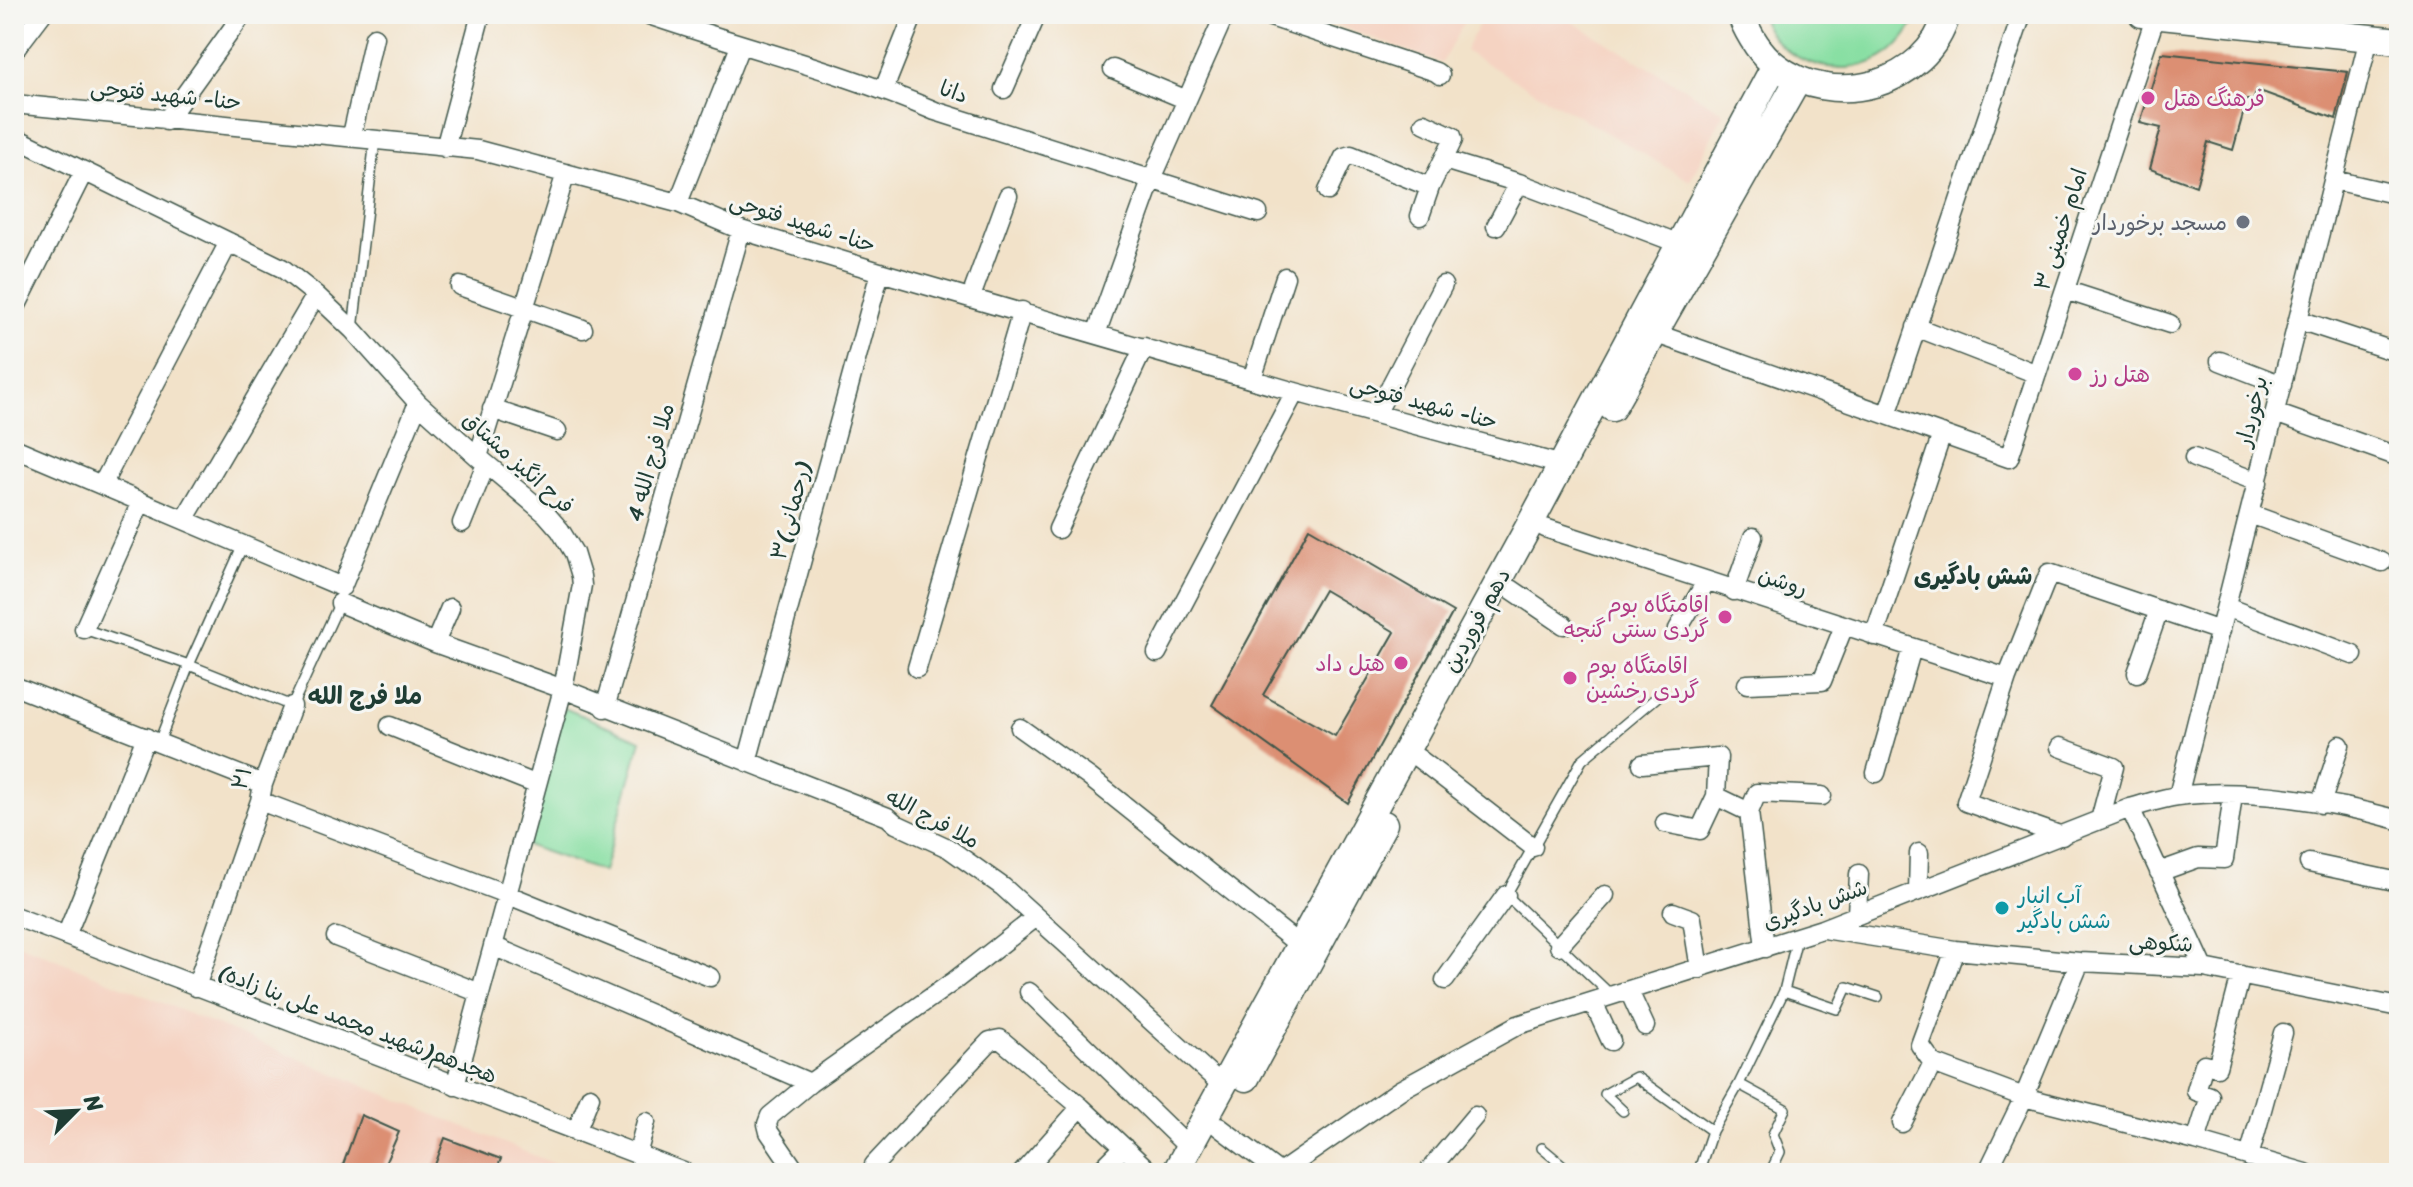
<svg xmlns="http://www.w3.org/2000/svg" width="2413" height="1187" font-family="Sriracha,'Playpen Sans Arabic',sans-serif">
	<rect width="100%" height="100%" fill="#f6f6f2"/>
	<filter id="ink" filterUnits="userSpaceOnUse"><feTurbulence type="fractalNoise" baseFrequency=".0125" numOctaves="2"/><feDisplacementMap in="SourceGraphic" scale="16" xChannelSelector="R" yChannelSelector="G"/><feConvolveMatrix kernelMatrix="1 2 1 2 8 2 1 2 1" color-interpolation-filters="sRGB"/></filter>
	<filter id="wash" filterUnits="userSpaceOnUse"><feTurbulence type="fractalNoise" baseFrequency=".006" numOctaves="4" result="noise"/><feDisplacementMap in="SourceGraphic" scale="32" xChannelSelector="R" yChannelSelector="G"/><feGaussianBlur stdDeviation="1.8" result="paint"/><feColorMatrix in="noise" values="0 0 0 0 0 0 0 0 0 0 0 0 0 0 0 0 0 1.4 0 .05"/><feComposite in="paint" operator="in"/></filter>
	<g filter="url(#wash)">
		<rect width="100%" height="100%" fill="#f2e2c9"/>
		<path fill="#f5d3c2" d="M1307,14H1468L1442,63Z
			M1484,14H1559L1724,112L1690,181L1465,51Z
			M14,942L577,1173H14Z"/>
		<path fill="#88dfa3" stroke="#548e6c" stroke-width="2" d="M1760,14H1919C1911,29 1903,42 1889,53C1847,84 1777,65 1760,14Z
			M564,708L641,740L603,872L526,845Z"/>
		<g id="blocks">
			<path fill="#dc8f73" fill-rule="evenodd" d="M2162,53L2348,72L2336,119L2257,90L2253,101L2247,100L2233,150L2208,142L2196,186L2150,169L2161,128L2140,123Z
				M1309,528L1453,612L1348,803L1212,705ZM1324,590L1395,632L1335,736L1263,695Z
				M361,1115L399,1132L381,1173H340Z
				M445,1138L501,1159L495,1173H432Z"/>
		</g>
	</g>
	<g filter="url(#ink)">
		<use href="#blocks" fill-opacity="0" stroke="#3f564a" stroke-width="2"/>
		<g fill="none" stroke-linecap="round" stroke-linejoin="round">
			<g stroke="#3f564a" stroke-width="12">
				<path id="lane" d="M353,330L375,139
					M84,629L189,665L292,706L340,602
					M159,742L189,665L243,545
					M1784,991L1837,1009L1847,987L1878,997
					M1610,994L1506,895L1582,760L1657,697
					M1739,1084L1785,1109L1773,1134L1780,1152L1772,1169
					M1623,1111L1605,1094L1636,1077L1712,1131
					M1542,1148L1572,1173
					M1698,1173L1712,1131L1739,1084L1784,991L1797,938"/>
			</g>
			<g stroke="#3f564a" stroke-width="21">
				<path id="street" d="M646,14C742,47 842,71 935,111L1258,213
					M1262,14L1436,72L1440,75
					M14,51L42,14
					M1113,69L1187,100
					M884,89L914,14
					M1004,89L1037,14
					M14,104L478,150L678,203L741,230L880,272L1295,392L1562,465
					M166,121L243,14
					M352,135L374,37
					M14,137L282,268L316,295L353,330L418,403L478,457L546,514L560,530L574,553L581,576L582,585L563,689L455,1086
					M445,148L481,14
					M1444,160L1519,183L1680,244
					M2334,180L2399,195
					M1328,191L1344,157L1351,155L1430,187
					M678,203L740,46
					M1420,216L1430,187L1453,140L1452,136L1424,123
					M1496,226L1519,183
					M460,286L583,329
					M2065,290L2170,324
					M971,297L1008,196
					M14,311L84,171
					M2299,320L2399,353
					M1916,327L2037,374
					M1654,333L2009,458L2156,15
					M1096,334L1151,181L1225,14
					M2220,361L2282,385
					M1252,379L1285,277
					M492,409L557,431
					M2275,413L2399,457
					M1376,414L1443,285
					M1887,415L2022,14
					M14,448L342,587L418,403
					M478,457L566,173
					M2194,458L2258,482
					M102,485L229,242
					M2250,514L2382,562
					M184,520L316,295
					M462,523L486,464
					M1545,528L2007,678
					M1058,529L1144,347
					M1511,589L1564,625
					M1734,591L1753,537
					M340,603L435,643L563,689L888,817L896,824L948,848L1003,887L1222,1085
					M2226,607L2353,655
					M84,629L141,502
					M1678,629L1706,582
					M1874,636L1942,434
					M435,643L450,608
					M1157,653L1295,392
					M917,668L1022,311
					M2137,673L2159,610
					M1747,684L1822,681L1844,626
					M14,686L263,784
					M605,708L741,230
					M390,726L535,784
					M1020,728L1089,777L1298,944
					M2060,747L2114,767L2100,820
					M1418,758L1533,847
					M747,762L880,272
					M1642,764L1718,757L1716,796L1749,812
					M1876,773L1912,648
					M2178,796L2369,38
					M260,801L506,894L710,977
					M2321,804L2340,745
					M2130,808L2204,968
					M1665,823L1700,830L1716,796
					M2062,836L1966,802L2007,678L2049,573L2220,631
					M2309,863L2399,882
					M2159,872L2198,858L2224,859L2233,795
					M1918,891L1919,853
					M1673,912L1692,919L1700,969
					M1857,914L1859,874
					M14,916L686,1173
					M1824,929L1955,950L2080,962L2204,968L2399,1007
					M66,936L146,737
					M336,937L480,993
					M493,946L810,1083
					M1559,946L1605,895
					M1765,948L1749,812L1757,793L1822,796
					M1955,950L1920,1045L1933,1063L2024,1097L2196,1141L2306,1173
					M1445,980L1506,895
					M196,987L260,801L263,784L292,706
					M1629,991L1645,1026
					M1029,992L1188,1147
					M1593,1002L1611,1041
					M1902,1123L1933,1063
					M1219,1127L1280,1173
					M576,1132L590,1097
					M2196,1141L2210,1096L2196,1091L2204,1064L2217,1067L2241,975
					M637,1155L646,1122
					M2249,1157L2283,1033
					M874,1165L990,1041L1000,1039L1081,1107L1151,1173
					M797,1173L769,1132L767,1124L770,1116L810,1083L954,981L1035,918
					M1022,1173L1081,1107
					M1098,1173L1124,1147
					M1280,1173L1400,1090L1518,1025L1822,929L2130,808C2145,804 2162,798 2178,796C2246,787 2333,802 2399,820
					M1427,1173L1475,1116
					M1987,1173L2024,1097L2080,962"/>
			</g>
			<g stroke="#3f564a" stroke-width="29">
				<path id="secondary" d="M1740,14C1748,33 1758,52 1775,65C1832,111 1927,86 1947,14
					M2142,14L2399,41
					M1612,408L1798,80
					M1246,1078L1384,824
					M1175,1173L1530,524L1775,65"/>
			</g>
			<use href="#lane" stroke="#fff" stroke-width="9"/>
			<use href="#street" stroke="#fff" stroke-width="18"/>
			<use href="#secondary" stroke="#fff" stroke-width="26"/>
		</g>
	</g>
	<g fill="#d1479c" stroke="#f6f6f2" stroke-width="3">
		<circle cx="2148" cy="98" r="8"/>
		<circle cx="2075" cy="374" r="8"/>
		<circle cx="1725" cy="617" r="8"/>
		<circle cx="1401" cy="663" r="8"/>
		<circle cx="1570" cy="678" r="8"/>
	</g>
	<circle fill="#6b7280" stroke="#f6f6f2" stroke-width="3" cx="2243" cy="222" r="8"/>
	<circle fill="#0f9aa8" stroke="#f6f6f2" stroke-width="3" cx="2002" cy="908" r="8"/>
	<g text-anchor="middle" stroke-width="6" stroke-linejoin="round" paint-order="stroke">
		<g font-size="22" fill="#1f3d34" stroke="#f6f6f2">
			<text transform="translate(954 91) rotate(19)" y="8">دانا</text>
			<text transform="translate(166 94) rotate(6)" y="8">حنا- شهید فتوحی</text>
			<text transform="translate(803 222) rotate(18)" y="8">حنا- شهید فتوحی</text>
			<text transform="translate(2060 229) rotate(-72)" y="8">امام خمینی ۳</text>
			<text transform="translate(1424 402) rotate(15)" y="8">حنا- شهید فتوحی</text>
			<text transform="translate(2251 411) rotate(-76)" y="8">برخوردار</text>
			<text transform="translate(519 462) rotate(42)" y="8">فرح انگیز مشتاق</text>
			<text transform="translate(650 462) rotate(-74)" y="8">4 ملا فرج الله</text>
			<text transform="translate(790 511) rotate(-75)" y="8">۳(رحمانی)</text>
			<text transform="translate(1783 581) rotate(18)" y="8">روشن</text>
			<text transform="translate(1476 620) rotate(-61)" y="8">دهم فروردین</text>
			<text transform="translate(241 778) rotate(-74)" y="8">۲۱</text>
			<text transform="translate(933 818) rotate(28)" y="8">ملا فرج الله</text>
			<text transform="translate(1815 904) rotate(-20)" y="8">شش بادگیری</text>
			<text transform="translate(2161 942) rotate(3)" y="8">شکوهی</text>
			<text transform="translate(358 1023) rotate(21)" y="8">هجدهم(شهید محمد علی بنا زاده)</text>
		</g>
		<g font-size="22" fill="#b23c85" stroke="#f6f6f2" text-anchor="start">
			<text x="2164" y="106">فرهنگ هتل</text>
			<text x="2091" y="382">هتل رز</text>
			<text x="1709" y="612" text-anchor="end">اقامتگاه بوم<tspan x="1709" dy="25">گردی سنتی گنجه</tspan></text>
			<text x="1385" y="671" text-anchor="end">هتل داد</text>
			<text x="1586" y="673">اقامتگاه بوم<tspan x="1586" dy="25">گردی رخشین</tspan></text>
		</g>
		<g font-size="22" fill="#5b616d" stroke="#f6f6f2" text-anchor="end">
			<text x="2227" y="230">مسجد برخوردار</text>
		</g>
		<g font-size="22" fill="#0d838f" stroke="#f6f6f2" text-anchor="start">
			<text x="2018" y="903">آب انبار<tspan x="2018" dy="25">شش بادگیر</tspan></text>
		</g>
		<g font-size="24" font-weight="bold" fill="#1f3d34" stroke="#f6f6f2">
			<text x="1973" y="584">شش بادگیری</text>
			<text x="365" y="704">ملا فرج الله</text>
		</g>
	</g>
	<rect width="2413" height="1187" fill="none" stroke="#f6f6f2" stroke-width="48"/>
	<g transform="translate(76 1111) rotate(66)" stroke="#f6f6f2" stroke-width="6" paint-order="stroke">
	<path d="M0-6L14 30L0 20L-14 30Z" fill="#1f3d34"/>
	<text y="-12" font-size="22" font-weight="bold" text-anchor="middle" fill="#1f3d34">N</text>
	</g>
</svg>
